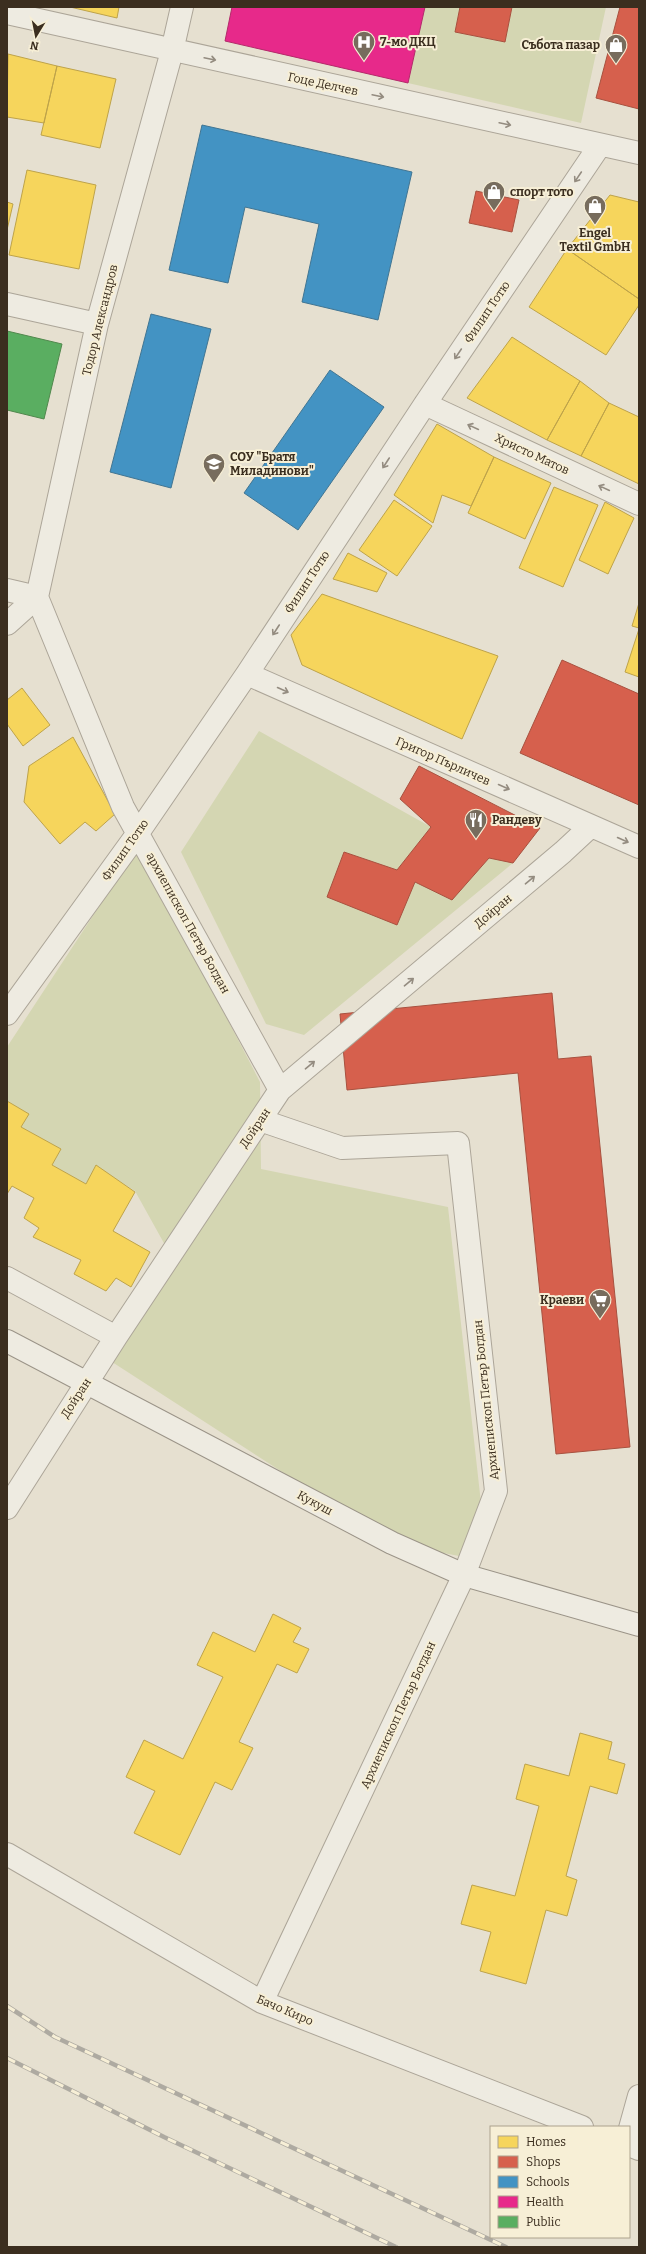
<svg xmlns="http://www.w3.org/2000/svg" width="646" height="2254" font-family="Bitter,serif">
	<rect width="100%" height="100%" fill="#e6e0d0"/>
	<path fill="#d4d6b2" d="M425,7H460L455,32L504,42L512,7H606L581,123L408,83Z
		M259,731L431,827L397,870L344,852L329,897L397,925L415,882L452,899L489,858L513,863L304,1035L266,1024L181,852Z
		M138,847L260,1082L261,1169L448,1207L484,1530L459,1556L392,1543L109,1360L175,1263L135,1191L96,1166L86,1184L52,1165L61,1149L21,1127L29,1114L7,1101V1047Z"/>
	<path fill="#f6d55c" stroke="#bea34a" d="M70,7H119L117,18Z
		M8,54L57,66L44,123L7,117Z
		M57,66L116,79L100,148L41,135Z
		M27,170L96,185L79,269L9,255Z
		M610,195L639,202V299L567,249Z
		M7,202L13,204L7,230Z
		M567,249L639,299V305L606,355L529,307Z
		M512,337L580,381L547,440L467,398Z
		M580,381L609,403L581,456L547,440Z
		M609,403L639,417V484L581,456Z
		M437,424L494,457L471,506L442,495L433,523L394,495Z
		M494,457L551,483L525,539L468,513Z
		M554,487L598,505L563,587L519,568Z
		M394,500L432,526L397,576L359,550Z
		M605,502L634,518L608,574L579,560Z
		M348,553L387,573L377,592L333,579Z
		M322,594L498,656L462,739L302,665L291,635Z
		M639,603V628L632,626Z
		M639,629V677L625,672Z
		M22,688L50,725L23,746L7,724V700Z
		M73,737L115,814L96,831L85,822L60,844L24,802L29,766Z
		M7,1101L29,1114L21,1127L61,1149L52,1165L86,1184L96,1165L135,1192L113,1231L150,1252L131,1287L116,1278L106,1291L74,1274L81,1260L33,1237L39,1228L24,1218L34,1198L12,1186L7,1194Z
		M273,1614L301,1628L293,1642L309,1649L297,1673L277,1664L239,1742L253,1748L232,1790L215,1782L180,1855L134,1833L155,1791L126,1777L144,1740L183,1759L223,1677L197,1665L213,1632L255,1652Z
		M580,1733L612,1742L608,1759L625,1764L617,1794L590,1786L566,1876L577,1880L567,1916L546,1910L526,1984L480,1971L491,1932L461,1924L472,1885L515,1896L539,1806L516,1799L525,1764L569,1776Z"/>
	<path fill="#d6604d" stroke="#a8513f" d="M460,7H512L505,42L455,32Z
		M620,7H639V109L596,98Z
		M476,191L519,200L512,232L469,223Z
		M562,660L639,694V805L520,753Z
		M419,766L540,828L513,863L489,858L452,900L415,882L397,925L327,897L344,852L397,870L431,827L400,799Z
		M552,993L558,1059L591,1056L630,1447L556,1454L518,1073L347,1090L340,1014Z"/>
	<path fill="#4393c3" stroke="#417592" d="M202,125L412,172L378,320L302,302L319,224L245,207L228,283L169,270Z
		M151,314L211,329L171,488L110,472Z
		M330,370L384,407L298,530L244,493Z"/>
	<path fill="#e7298a" stroke="#b32a6a" d="M232,7H425L408,83L225,41Z"/>
	<path fill="#5aae61" stroke="#51884d" d="M7,331L62,344L44,419L7,410Z"/>
	<g fill="none" stroke-linecap="round" stroke-linejoin="round">
		<g stroke="#aca598" stroke-width="24">
			<path id="street" d="M7,13L639,153
				M7,304L97,324
				M425,404L639,504
				M7,590L37,597
				M37,597L123,807L280,1090
				M7,624L37,597L97,324L172,51L182,7
				M247,674L639,847
				M7,1014L138,833L247,674L425,404L600,145
				M260,1120L342,1148L458,1143L496,1491L464,1575L262,2002
				M7,1278L116,1337
				M7,1508L116,1337L280,1090L563,852L591,826
				M7,1854L262,2002L582,2127
				M629,2132L639,2096
				M629,2145L639,2149"/>
		</g>
		<g stroke="#9b9488" stroke-width="24">
			<path id="secondary" d="M7,1341L392,1543L464,1575L639,1625"/>
		</g>
		<use href="#street" stroke="#eeebe1" stroke-width="22"/>
		<use href="#secondary" stroke="#eeebe1" stroke-width="22"/>
		<g stroke="#aeaaa1" stroke-width="4.5">
			<path id="rail" d="M7,2006L55,2037L506,2247
				M7,2058L164,2137L396,2247"/>
		</g>
		<use href="#rail" stroke="#f7efd6" stroke-width="3" stroke-dasharray="9" stroke-linecap="butt"/>
	</g>
	<defs><path id="oneway-shaft" d="M-6 0H5M1.5-3L5.5 0L1.5 3" fill="none" stroke-width="1.6" stroke-linecap="round" stroke-linejoin="round"/></defs>
	<g stroke="#948c80">
		<use href="#oneway-shaft" transform="translate(210 59) rotate(12)"/>
		<use href="#oneway-shaft" transform="translate(378 96) rotate(12)"/>
		<use href="#oneway-shaft" transform="translate(505 124) rotate(12)"/>
		<use href="#oneway-shaft" transform="translate(578 177) rotate(124)"/>
		<use href="#oneway-shaft" transform="translate(458 354) rotate(124)"/>
		<use href="#oneway-shaft" transform="translate(473 427) rotate(-155)"/>
		<use href="#oneway-shaft" transform="translate(386 463) rotate(123)"/>
		<use href="#oneway-shaft" transform="translate(604 488) rotate(-155)"/>
		<use href="#oneway-shaft" transform="translate(276 630) rotate(123)"/>
		<use href="#oneway-shaft" transform="translate(283 690) rotate(24)"/>
		<use href="#oneway-shaft" transform="translate(504 787) rotate(24)"/>
		<use href="#oneway-shaft" transform="translate(623 840) rotate(24)"/>
		<use href="#oneway-shaft" transform="translate(530 880) rotate(-40)"/>
		<use href="#oneway-shaft" transform="translate(409 982) rotate(-40)"/>
		<use href="#oneway-shaft" transform="translate(310 1065) rotate(-40)"/>
	</g>
	<defs>
		<g id="hospital-pin" transform="scale(1.15)"><path d="M0 17L-7.5 6A9.5 9.5 0 1 1 7.5 6Z" fill="#776c5d" stroke="#f7efd6"/><path d="M-5-5h3v3.5h4V-5h3V5h-3V1.5h-4V5h-3Z" fill="#fff"/></g>
		<g id="shop-pin" transform="scale(1.15)"><path d="M0 17L-7.5 6A9.5 9.5 0 1 1 7.5 6Z" fill="#776c5d" stroke="#f7efd6"/><path d="M-5-2.5h2.3a2.7 3.5 0 0 1 5.4 0H5L5.5 6h-11ZM-1.5-2.5h3a1.5 2.3 0 0 0-3 0Z" fill="#fff"/></g>
		<g id="school-pin" transform="scale(1.15)"><path d="M0 17L-7.5 6A9.5 9.5 0 1 1 7.5 6Z" fill="#776c5d" stroke="#f7efd6"/><path d="M0-5L7-2L0 1L-7-2ZM-4 1L0 2.5L4 1V4Q0 6-4 4Z" fill="#fff"/></g>
		<g id="restaurant-pin" transform="scale(1.15)"><path d="M0 17L-7.5 6A9.5 9.5 0 1 1 7.5 6Z" fill="#776c5d" stroke="#f7efd6"/><path d="M-5-6h1v4h1v-4h1v4h1v-4h1v5L-1.5 .5V6h-2V.5L-5-1ZM5-6V6H3V1.5H1.5Q1.5-4 5-6Z" fill="#fff"/></g>
		<g id="supermarket-pin" transform="scale(1.15)"><path d="M0 17L-7.5 6A9.5 9.5 0 1 1 7.5 6Z" fill="#776c5d" stroke="#f7efd6"/><path d="M-6-5.5h2.5l.6 2H6L4.5 2H-2.5L-4.4-4H-6ZM-1.5 3.2a1.3 1.3 0 1 0 .1 0ZM3 3.2a1.3 1.3 0 1 0 .1 0Z" fill="#fff"/></g>
	</defs>
	<g fill-rule="evenodd">
		<use href="#hospital-pin" x="364" y="42"/>
		<use href="#shop-pin" x="616" y="45"/>
		<use href="#shop-pin" x="494" y="192"/>
		<use href="#shop-pin" x="595" y="206"/>
		<use href="#school-pin" x="214" y="464"/>
		<use href="#restaurant-pin" x="476" y="820"/>
		<use href="#supermarket-pin" x="600" y="1300"/>
	</g>
	<g text-anchor="middle" stroke-width="4" stroke-linejoin="round" paint-order="stroke">
		<g font-size="12" font-weight="bold" fill="#3b2e1f" stroke="#f7efd6" text-anchor="start">
			<text x="380" y="46">7-мо ДКЦ</text>
			<text x="600" y="49" text-anchor="end">Събота пазар</text>
			<text x="510" y="196">спорт тото</text>
			<text x="595" y="237" text-anchor="middle">Engel<tspan x="595" dy="14">Textil GmbH</tspan></text>
			<text x="230" y="461">СОУ "Братя<tspan x="230" dy="14">Миладинови"</tspan></text>
			<text x="492" y="824">Рандеву</text>
			<text x="584" y="1304" text-anchor="end">Краеви</text>
		</g>
		<g font-size="12" fill="#3b2e1f" stroke="#f7efd6">
			<text transform="translate(323 84) rotate(12)" y="4">Гоце Делчев</text>
			<text transform="translate(487 312) rotate(-56)" y="4">Филип Тотю</text>
			<text transform="translate(100 320) rotate(-76)" y="4">Тодор Александров</text>
			<text transform="translate(532 454) rotate(25)" y="4">Христо Матов</text>
			<text transform="translate(307 582) rotate(-57)" y="4">Филип Тотю</text>
			<text transform="translate(443 761) rotate(24)" y="4">Григор Пърличев</text>
			<text transform="translate(125 850) rotate(-55)" y="4">Филип Тотю</text>
			<text transform="translate(493 911) rotate(-40)" y="4">Дойран</text>
			<text transform="translate(188 923) rotate(61)" y="4">архиепископ Петър Богдан</text>
			<text transform="translate(255 1128) rotate(-56)" y="4">Дойран</text>
			<text transform="translate(76 1398) rotate(-57)" y="4">Дойран</text>
			<text transform="translate(486 1400) rotate(-96)" y="4">Архиепископ Петър Богдан</text>
			<text transform="translate(315 1503) rotate(28)" y="4">Кукуш</text>
			<text transform="translate(398 1715) rotate(-65)" y="4">Архиепископ Петър Богдан</text>
			<text transform="translate(285 2010) rotate(23)" y="4">Бачо Киро</text>
		</g>
	</g>
	<rect width="646" height="2254" fill="none" stroke="#3b2e1f" stroke-width="16"/>
	<rect x="490" y="2126" width="140" height="112" fill="#f7efd6" stroke="#aca28d"/>
	<rect x="498" y="2136" width="20" height="12" fill="#f6d55c" stroke="#aca28d"/>
	<text x="526" y="2146" font-size="12" fill="#3b2e1f">Homes</text>
	<rect x="498" y="2156" width="20" height="12" fill="#d6604d" stroke="#aca28d"/>
	<text x="526" y="2166" font-size="12" fill="#3b2e1f">Shops</text>
	<rect x="498" y="2176" width="20" height="12" fill="#4393c3" stroke="#aca28d"/>
	<text x="526" y="2186" font-size="12" fill="#3b2e1f">Schools</text>
	<rect x="498" y="2196" width="20" height="12" fill="#e7298a" stroke="#aca28d"/>
	<text x="526" y="2206" font-size="12" fill="#3b2e1f">Health</text>
	<rect x="498" y="2216" width="20" height="12" fill="#5aae61" stroke="#aca28d"/>
	<text x="526" y="2226" font-size="12" fill="#3b2e1f">Public</text>
	<g transform="translate(36 36) rotate(190)" stroke="#f7efd6" stroke-width="3" paint-order="stroke">
	<path d="M0-3L7 15L0 10L-7 15Z" fill="#3b2e1f"/>
	<text y="-6" font-size="11" font-weight="bold" text-anchor="middle" fill="#3b2e1f">N</text>
	</g>
</svg>
